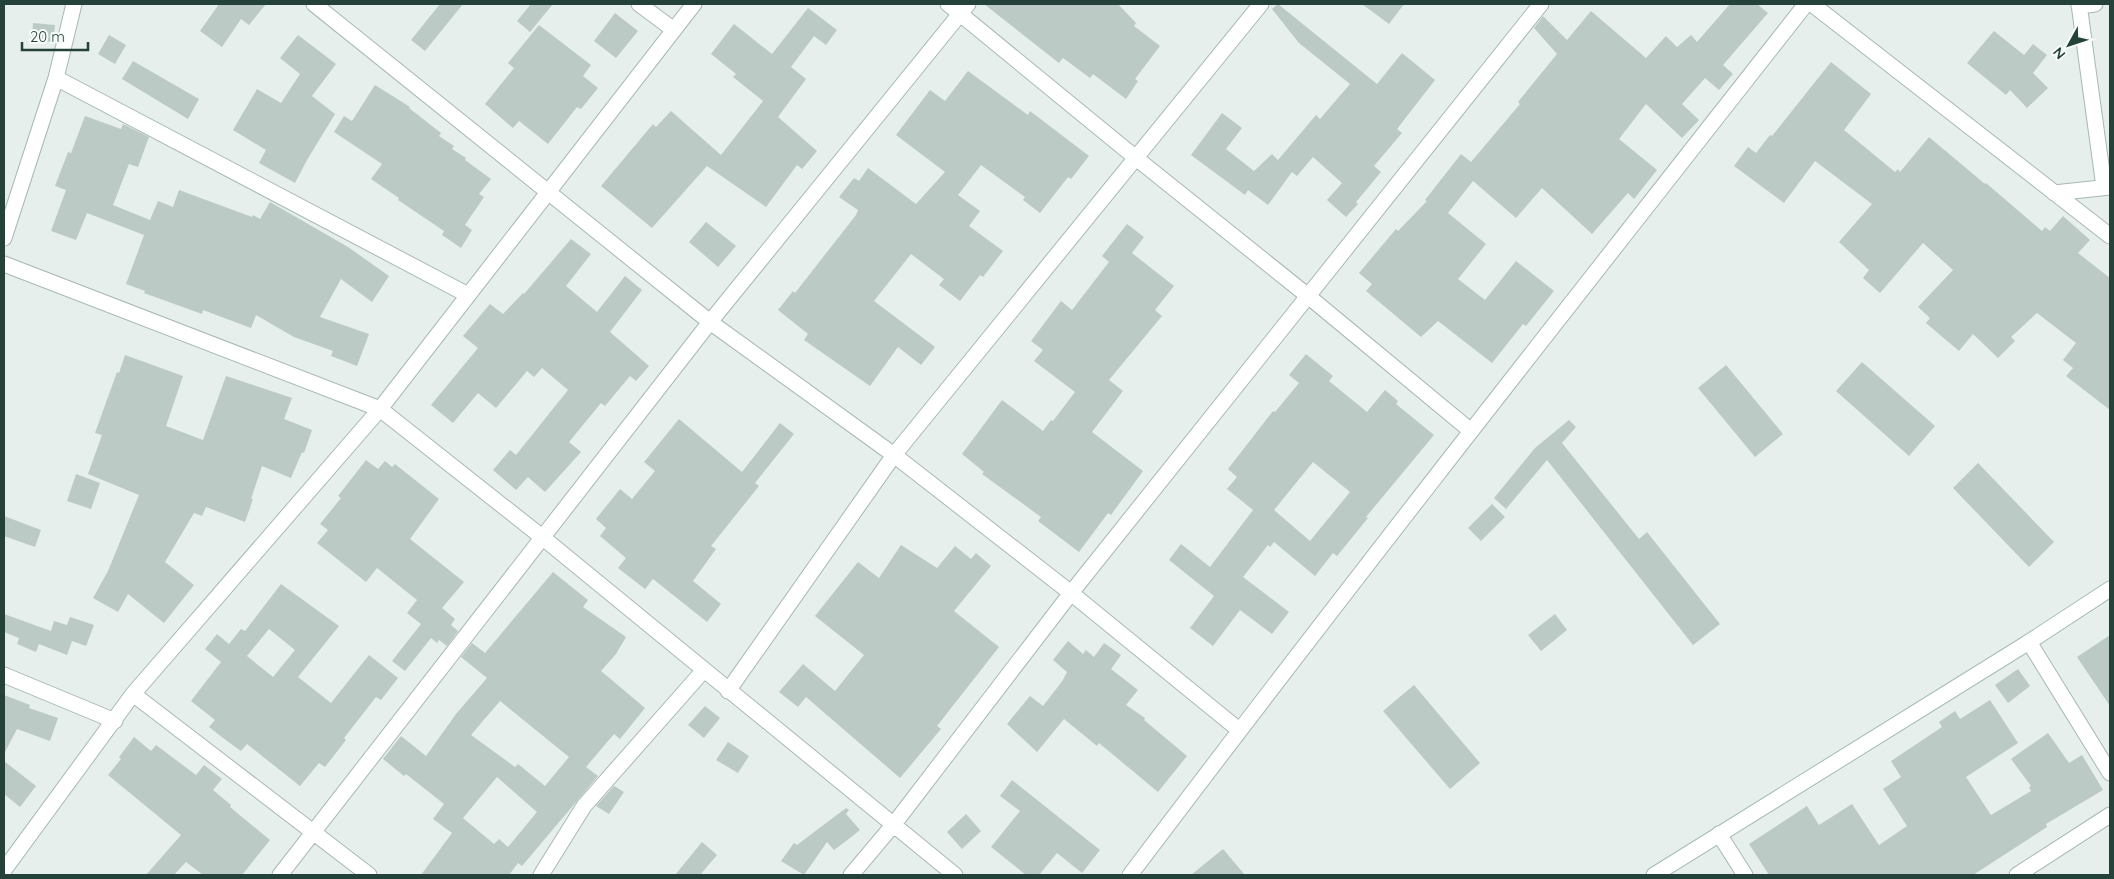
<svg xmlns="http://www.w3.org/2000/svg" width="2114" height="879" font-family="Quicksand,sans-serif">
	<rect width="100%" height="100%" fill="#e6efeb"/>
	<path fill="#bbcac4" fill-rule="evenodd" d="M219,4H266L249,25L241,19L222,47L200,31Z
		M440,4H463L425,51L411,40Z
		M531,4H553L530,32L517,21Z
		M984,4H1118L1136,23L1134,26L1160,46L1135,79L1138,81L1126,99L1093,74L1090,78L1063,58L1059,63Z
		M1278,4L1377,84L1402,53L1435,80L1397,129L1402,133L1374,166L1381,172L1356,202L1358,204L1346,217L1327,200L1342,183L1313,157L1297,176L1292,172L1268,205L1248,190L1245,195L1191,155L1222,113L1242,128L1226,149L1254,171L1272,154L1278,160L1316,115L1320,119L1350,84L1299,43L1272,9Z
		M1362,4H1404L1389,24Z
		M1730,4H1757L1768,13L1723,65L1733,74L1719,90L1705,78L1682,104L1699,120L1682,138L1646,104L1619,139L1657,170L1634,199L1628,193L1592,234L1542,188L1516,218L1473,181L1448,213L1486,244L1458,279L1485,300L1516,261L1554,291L1526,326L1523,324L1492,363L1438,321L1421,337L1366,291L1372,284L1359,273L1396,229L1398,231L1427,201L1425,200L1461,154L1471,162L1520,104L1518,102L1557,54L1534,28L1543,16L1567,40L1591,11L1646,58L1666,36L1677,47L1691,35L1697,42Z
		M808,8L837,30L826,45L814,36L791,67L806,79L778,117L817,151L802,169L797,165L766,207L707,166L652,228L601,186L653,124L656,127L671,111L721,155L763,101L733,77L736,74L711,54L734,24L772,54Z
		M615,13L638,31L616,58L594,41Z
		M33,23L55,25L53,42L32,40Z
		M539,25L591,65L583,76L598,88L581,109L577,107L548,144L519,121L513,128L485,104L514,68L508,63Z
		M1994,31L2024,55L2033,44L2047,55L2033,73L2048,88L2027,108L2010,90L2006,95L1967,63Z
		M109,35L126,45L115,64L98,54Z
		M298,35L336,64L312,96L335,114L307,160L295,183L259,163L266,150L233,130L257,89L281,103L300,74L280,58Z
		M133,61L199,99L188,119L122,79Z
		M1831,62L1871,94L1844,130L1895,172L1898,169L1900,172L1929,137L1985,184L1986,183L2042,231L2045,227L2050,231L2063,216L2090,240L2078,253L2110,278V410L2066,376L2073,368L2063,360L2076,343L2037,313L2011,337L2015,341L1998,358L1973,334L1959,351L1926,323L1930,318L1918,307L1953,270L1923,243L1880,293L1863,278L1869,270L1839,242L1872,204L1815,161L1784,203L1734,166L1748,147L1756,153L1770,135L1772,136Z
		M968,71L1028,115L1030,111L1089,156L1071,179L1068,177L1040,213L1023,200L1025,197L981,165L958,195L980,211L969,226L1003,251L983,277L980,275L960,301L939,285L944,279L911,254L874,301L935,347L921,365L898,347L870,386L804,340L808,334L778,310L793,291L795,293L856,215L858,210L839,197L854,178L859,181L868,168L916,204L945,172L896,135L930,90L945,101Z
		M375,85L410,107L409,108L441,133L439,136L454,146L452,149L466,158L465,160L491,179L479,194L484,197L465,225L472,230L461,248L442,235L444,231L398,200L399,198L371,179L382,164L334,132L344,116L352,121Z
		M85,116L121,129L123,124L149,137L138,167L129,164L113,205L150,220L158,201L173,207L179,190L252,217L253,215L260,219L270,202L348,247L389,276L372,302L341,279L320,317L369,334L357,366L331,356L333,351L294,337L256,315L251,328L203,310L202,314L144,293L145,291L126,284L144,235L87,213L76,240L51,231L66,190L55,186L68,152L71,153Z
		M706,222L736,246L718,267L689,242Z
		M1127,224L1144,237L1132,253L1174,286L1155,310L1162,316L1109,380L1123,391L1092,432L1143,471L1111,515L1108,513L1079,552L1038,521L1041,517L982,474L984,472L962,454L1002,400L1043,431L1051,420L1053,421L1075,392L1034,361L1043,350L1031,341L1061,301L1072,310L1109,262L1102,256Z
		M571,239L591,254L566,286L597,312L625,276L642,290L610,332L649,366L636,381L630,376L605,406L601,403L569,442L581,452L545,492L528,477L516,490L493,470L510,450L516,455L568,390L542,368L534,377L527,371L496,408L478,393L453,423L431,405L478,348L463,336L490,304L503,314L523,293L524,294Z
		M1306,354L1333,376L1329,381L1367,412L1385,390L1398,401L1396,404L1434,435L1366,517L1368,518L1337,556L1333,553L1315,576L1274,542L1270,547L1268,545L1243,577L1289,612L1272,634L1240,610L1213,646L1190,628L1214,596L1169,560L1181,544L1210,567L1253,510L1227,489L1237,477L1228,469L1273,411L1275,412L1299,383L1289,375ZM1313,462L1350,492L1310,541L1274,510Z
		M125,355L183,376L166,426L203,440L226,376L292,398L284,419L312,430L304,453L302,452L291,478L262,466L251,499H253L245,522L206,507L202,516L194,513L165,562L194,585L164,623L128,594L118,612L93,598L108,571L139,495L88,474L102,435L95,433L117,372L119,373Z
		M1862,362L1935,426L1909,456L1836,391Z
		M1726,365L1783,434L1755,457L1698,388Z
		M679,419L742,472L780,423L794,434L755,483L759,486L711,546L716,549L693,581L721,604L707,622L653,579L645,589L618,568L626,558L600,536L606,528L596,519L620,489L632,499L655,471L644,462Z
		M1569,420L1576,427L1562,443L1639,539L1647,532L1720,624L1693,645L1547,460L1506,509L1494,498L1535,448Z
		M366,460L378,469L385,461L392,467L395,464L439,499L410,539L464,582L442,608L455,619L451,625L458,631L447,646L439,640L437,643L431,638L405,671L392,661L421,624L407,613L417,600L377,568L366,582L317,543L328,530L320,524L341,498L338,496Z
		M1978,463L2054,542L2029,567L1953,488Z
		M76,474L100,483L91,509L67,501Z
		M1492,504L1505,517L1481,541L1468,528Z
		M4,516L41,530L35,547L4,536Z
		M901,545L937,568L955,546L971,559L976,553L991,566L954,611L999,647L937,726L941,729L900,778L806,697L798,707L779,692L803,664L835,691L864,655L815,616L858,562L879,578Z
		M553,572L588,600L583,607L626,637L616,654L601,671L645,708L620,739L614,734L586,767L598,776L522,866L518,863L509,875H421L452,833L433,819L444,804L406,774L404,776L383,759L401,736L426,756L456,714L487,678L461,657L472,643L485,653ZM500,701L569,757L545,786L518,764L515,767L471,735ZM497,777L537,812L508,847L499,839L494,844L463,818Z
		M281,584L339,626L298,677L331,703L369,655L398,678L381,700L376,697L344,738L346,740L325,767L319,763L300,786L247,744L241,751L227,741L209,727L215,720L191,701L221,662L205,649L217,634L229,644L241,629L245,631ZM269,629L295,650L273,677L247,656Z
		M4,614L51,631L54,621L67,625L70,617L94,625L86,646L72,641L67,655L39,644L36,652L17,644L19,638L4,632Z
		M1555,614L1567,630L1541,651L1528,635Z
		M2110,635V706L2077,657Z
		M1068,641L1083,654L1086,650L1094,657L1104,643L1121,655L1111,669L1138,690L1126,705L1145,718L1144,720L1187,756L1158,792L1099,743L1097,746L1064,719L1037,752L1007,724L1030,696L1043,706L1063,680L1067,672L1053,660Z
		M2018,669L2030,686L2008,703L1995,685Z
		M1414,685L1480,763L1450,789L1383,711Z
		M4,695L30,705L29,708L58,718L50,741L17,729L4,754Z
		M1990,700L2018,743L1966,777L1991,815L2031,791L2029,787L2031,786L2011,759L2048,733L2069,763L2082,755L2103,790L2046,824L2047,827L1973,875H1769L1749,844L1807,806L1819,825L1852,804L1879,845L1907,826L1883,789L1901,777L1891,761L1942,727L1939,722L1955,711L1960,719Z
		M705,706L720,718L704,738L688,725Z
		M134,737L151,751L156,745L196,775L204,765L222,779L213,790L231,805L230,807L270,840L242,875H203L186,862L174,875H146L181,835L108,775L121,759L119,757Z
		M728,742L749,756L738,773L716,760Z
		M4,761L36,786L20,807L4,794Z
		M1012,780L1100,850L1082,873L1057,853L1039,875H1026L991,847L1020,811L1000,796Z
		M614,786L624,792L609,814L596,806Z
		M846,808L849,810L846,814L860,830L850,838L834,850L827,842L804,875L781,861L794,843L797,845Z
		M966,814L981,831L962,849L947,832Z
		M702,842L717,855L700,875H675Z
		M1223,849L1245,875H1191Z"/>
	<g fill="none" stroke-linecap="round" stroke-linejoin="round">
		<g stroke="#a8b8b2" stroke-width="17">
			<path id="street" d="M314,4L710,322L894,455L1071,593L1239,730
				M639,4L674,30
				M948,4L1136,158L1308,296L1471,431
				M1812,4L2110,236
				M2079,4L2104,187
				M2079,6L2095,4
				M56,78L468,295
				M2054,193L2110,187
				M4,238L56,78L74,4
				M4,264L380,409L542,537L955,875
				M2029,642L2110,773
				M4,675L115,721
				M728,691L894,455L1261,4
				M133,694L369,875
				M1719,834L1745,875
				M4,870L133,694L380,409L694,4
				M280,875L710,322L968,4
				M541,875L584,806L704,670
				M851,875L894,824L1071,593L1541,4
				M1130,875C1351,582 1579,293 1806,4
				M2017,875L2110,815"/>
		</g>
		<g stroke="#a4bbb3" stroke-width="17">
			<path id="secondary" d="M1654,875L2029,642L2110,589"/>
		</g>
		<use href="#street" stroke="#fff" stroke-width="15"/>
		<use href="#secondary" stroke="#fff" stroke-width="15"/>
	</g>
	<rect width="2114" height="879" fill="none" stroke="#24423a" stroke-width="10"/>
	<g transform="translate(2069 45) rotate(230)" stroke="#f7fbf9" stroke-width="4" paint-order="stroke">
	<path d="M0-4L9 19L0 12L-9 19Z" fill="#24423a"/>
	<text y="-8" font-size="14" font-weight="bold" text-anchor="middle" fill="#24423a">N</text>
	</g>
	<path d="M22 42v8h66v-8" fill="none" stroke="#24423a" stroke-width="2.5"/>
	<text x="30" y="42" font-size="15" fill="#24423a" stroke="#f7fbf9" stroke-width="4" paint-order="stroke">20 m</text>
</svg>
